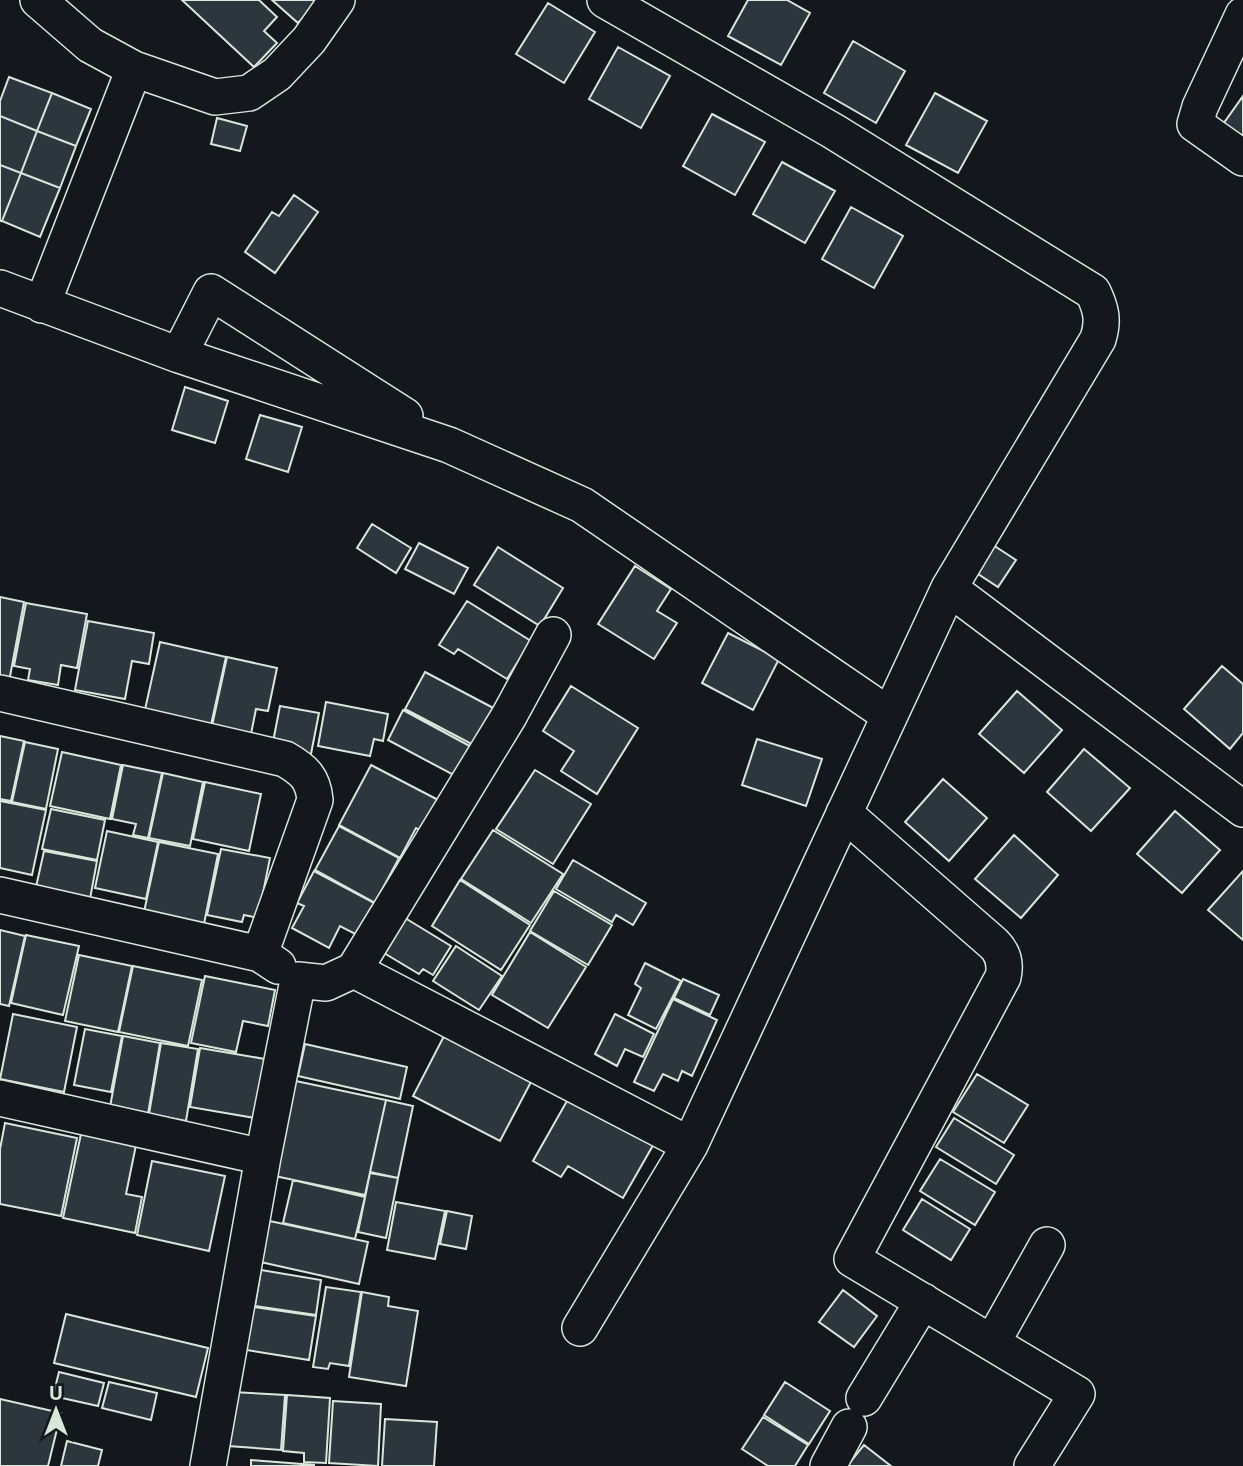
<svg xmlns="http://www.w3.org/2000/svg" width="1243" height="1466" font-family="'Noto Sans',sans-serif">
	<rect width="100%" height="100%" fill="#14181c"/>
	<path fill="#2c363c" stroke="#d8e6dc" stroke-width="2" d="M182,0H259L277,17L264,31L277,43L254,67Z
		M272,0H316L318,2L298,23Z
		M748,0H787L810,13L781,65L728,36Z
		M548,3L595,32L564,83L516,54Z
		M853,41L905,71L876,123L824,93Z
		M618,47L670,76L641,128L589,99Z
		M9,77L52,93L37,131L0,116V101Z
		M52,93L91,109L76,146L37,131Z
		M935,93L987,121L958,173L906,145Z
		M1243,96V143L1221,127Z
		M712,114L765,142L735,195L683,166Z
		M0,116L37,131L21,173L0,165Z
		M217,118L247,126L240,151L211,144Z
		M37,131L76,146L60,188L21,173Z
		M782,162L835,191L805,243L753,214Z
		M0,165L21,173L2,221H0Z
		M21,173L60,188L40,237L2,221Z
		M294,195L318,212L275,273L245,252L272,212L279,216Z
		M851,207L903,236L874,288L822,259Z
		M185,387L228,401L215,443L172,430Z
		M260,415L302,427L288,472L246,459Z
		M372,524L411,548L396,573L357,548Z
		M419,543L468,568L454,594L405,569Z
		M993,545L1016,560L998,587L975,572Z
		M498,547L563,588L540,626L474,585Z
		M635,566L671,589L657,611L677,623L654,659L598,624Z
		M0,597L24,602L8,687L0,685Z
		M467,601L531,641L507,679L458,649L454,654L439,645Z
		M26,603L87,614L77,668L61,665L58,685L28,680L30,669L14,666Z
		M88,621L154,633L149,664L132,661L125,699L75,690Z
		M728,633L779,659L753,710L702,683Z
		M160,642L226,657L209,734L144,714Z
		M227,657L277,668L268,711L256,709L251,734L212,726Z
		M1222,666L1243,684V733L1230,749L1184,709Z
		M425,672L501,712L481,749L405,709Z
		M571,686L638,728L597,794L561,771L574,751L543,731Z
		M1017,691L1062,730L1024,773L979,734Z
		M326,702L388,714L383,741L374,739L370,756L318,746Z
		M280,706L319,713L310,759L271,752Z
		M403,710L479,751L463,780L388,740Z
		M0,736L24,741L11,801L0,799Z
		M757,739L822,759L806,806L742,785Z
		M25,742L58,749L46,809L12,802Z
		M1084,749L1130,788L1091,831L1047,792Z
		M62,752L121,765L110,819L50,806Z
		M123,765L162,773L148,838L133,835L136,824L112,819Z
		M371,765L444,803L427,834L416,828L400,858L339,825Z
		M535,770L591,804L553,864L496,829Z
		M163,773L203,782L190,846L149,838Z
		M943,779L987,818L949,861L905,822Z
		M205,782L261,794L249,851L193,839Z
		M0,801L46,810L32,875L0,868Z
		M51,809L105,820L97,860L42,849Z
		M1175,811L1220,850L1182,893L1137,854Z
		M339,826L399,858L375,903L315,870Z
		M493,830L563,874L531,923L461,879Z
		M107,831L158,842L146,899L95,888Z
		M1014,835L1058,875L1021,918L975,879Z
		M159,842L218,854L204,924L144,912Z
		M221,849L270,858L258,918L244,915L242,922L207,915Z
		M44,851L97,861L90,899L36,887Z
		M573,860L646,903L633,925L616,915L612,922L556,889Z
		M314,871L380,906L363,938L340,926L329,948L292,928L304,906L297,903Z
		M1243,871V940L1208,910Z
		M460,880L530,925L501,970L432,926Z
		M554,891L612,925L588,965L530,931Z
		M405,918L451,946L433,975L423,969L419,974L384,953Z
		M0,930L25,936L9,1006L0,1004Z
		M530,932L586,967L548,1028L492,995Z
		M26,935L79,946L63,1015L11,1003Z
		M456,946L502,976L479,1010L433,981Z
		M79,955L132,966L118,1032L65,1021Z
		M645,963L681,981L656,1029L628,1015L641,988L635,984Z
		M133,966L202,980L188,1046L119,1032Z
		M205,976L275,990L268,1026L243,1021L236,1052L191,1043Z
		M683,979L719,995L710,1015L674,998Z
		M673,999L717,1020L692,1076L682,1071L678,1081L663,1074L654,1091L634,1082Z
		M13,1014L77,1027L64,1092L0,1079Z
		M615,1014L654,1034L643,1057L625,1049L617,1066L595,1054Z
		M85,1029L122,1036L111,1092L74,1085Z
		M123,1036L160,1043L148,1114L110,1107Z
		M444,1036L531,1082L500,1141L413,1096Z
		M161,1043L198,1049L186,1121L149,1114Z
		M305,1044L407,1067L400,1099L298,1076Z
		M200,1048L265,1059L255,1118L190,1107Z
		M977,1074L1028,1105L1004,1143L953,1112Z
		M291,1080L386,1100L365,1195L270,1175Z
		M572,1092L656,1140L623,1198L568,1166L561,1177L533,1161Z
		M386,1100L413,1106L398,1178L370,1172Z
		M954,1118L1014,1155L996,1184L936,1147Z
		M5,1123L77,1138L61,1216L0,1204V1149Z
		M81,1134L136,1145L126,1194L142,1197L135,1233L63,1218Z
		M940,1159L995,1192L975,1225L920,1191Z
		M152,1161L225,1176L209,1251L137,1235Z
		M370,1173L398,1178L386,1238L358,1232Z
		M293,1180L365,1197L355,1239L283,1223Z
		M922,1199L970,1229L951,1260L903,1230Z
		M396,1202L445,1211L435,1259L387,1250Z
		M447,1211L472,1216L466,1249L440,1244Z
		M265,1220L368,1242L359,1284L256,1261Z
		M261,1270L321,1280L316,1315L255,1306Z
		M326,1287L361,1292L349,1366L330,1363L328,1369L313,1367Z
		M843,1290L877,1316L854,1347L819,1322Z
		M362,1292L389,1297L388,1306L418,1311L406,1386L349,1377Z
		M247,1306L316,1316L309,1360L240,1349Z
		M66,1314L208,1348L196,1397L54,1363Z
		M59,1372L104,1383L98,1406L53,1396Z
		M109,1382L157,1393L151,1420L102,1408Z
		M785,1382L830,1411L809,1444L764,1415Z
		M232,1392L285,1395L281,1450L228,1446Z
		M287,1395L330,1398L326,1463L304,1462V1453L283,1451Z
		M0,1399L61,1413L48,1466H0Z
		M333,1401L381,1404L378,1466L329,1463Z
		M763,1417L808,1445L795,1466H768L742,1449Z
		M385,1419L437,1422L434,1466H382Z
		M67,1441L102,1450L98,1466H61Z
		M864,1445L891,1466H847Z
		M251,1460L314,1465V1466H251Z"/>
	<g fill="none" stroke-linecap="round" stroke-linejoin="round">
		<g stroke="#d8e6dc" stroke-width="38">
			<path id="minor" d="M38,0L90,45L134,69L215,97L249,93L277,74L309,40L337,0
				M1243,15L1200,107L1195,124L1243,158
				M0,288L179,355L449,445L582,505L889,715
				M42,305L134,69
				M179,355L211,292L405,416
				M949,588L1243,809
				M0,693L285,759C304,770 313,778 315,800L260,954
				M844,813L994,944C1003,953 1006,964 1003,977L852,1259L1077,1394L1032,1466
				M0,895L260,954L278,966
				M354,970L690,1145
				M0,1098L263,1157
				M580,1328L690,1145L949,588L1098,339C1104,320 1101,309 1093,292L833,131L605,0
				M992,1343L1047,1245
				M864,1398L923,1301
				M208,1466L263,1157L298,980L326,983L354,970L509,716L553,635
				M828,1466L849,1427"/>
		</g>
		<use href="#minor" stroke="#14181c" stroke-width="35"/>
	</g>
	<g transform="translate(56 1410)" stroke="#14181c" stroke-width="5" paint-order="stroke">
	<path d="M0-5L12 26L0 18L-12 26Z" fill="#d8e6dc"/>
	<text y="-10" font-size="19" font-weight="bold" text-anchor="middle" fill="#d8e6dc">U</text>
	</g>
</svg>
